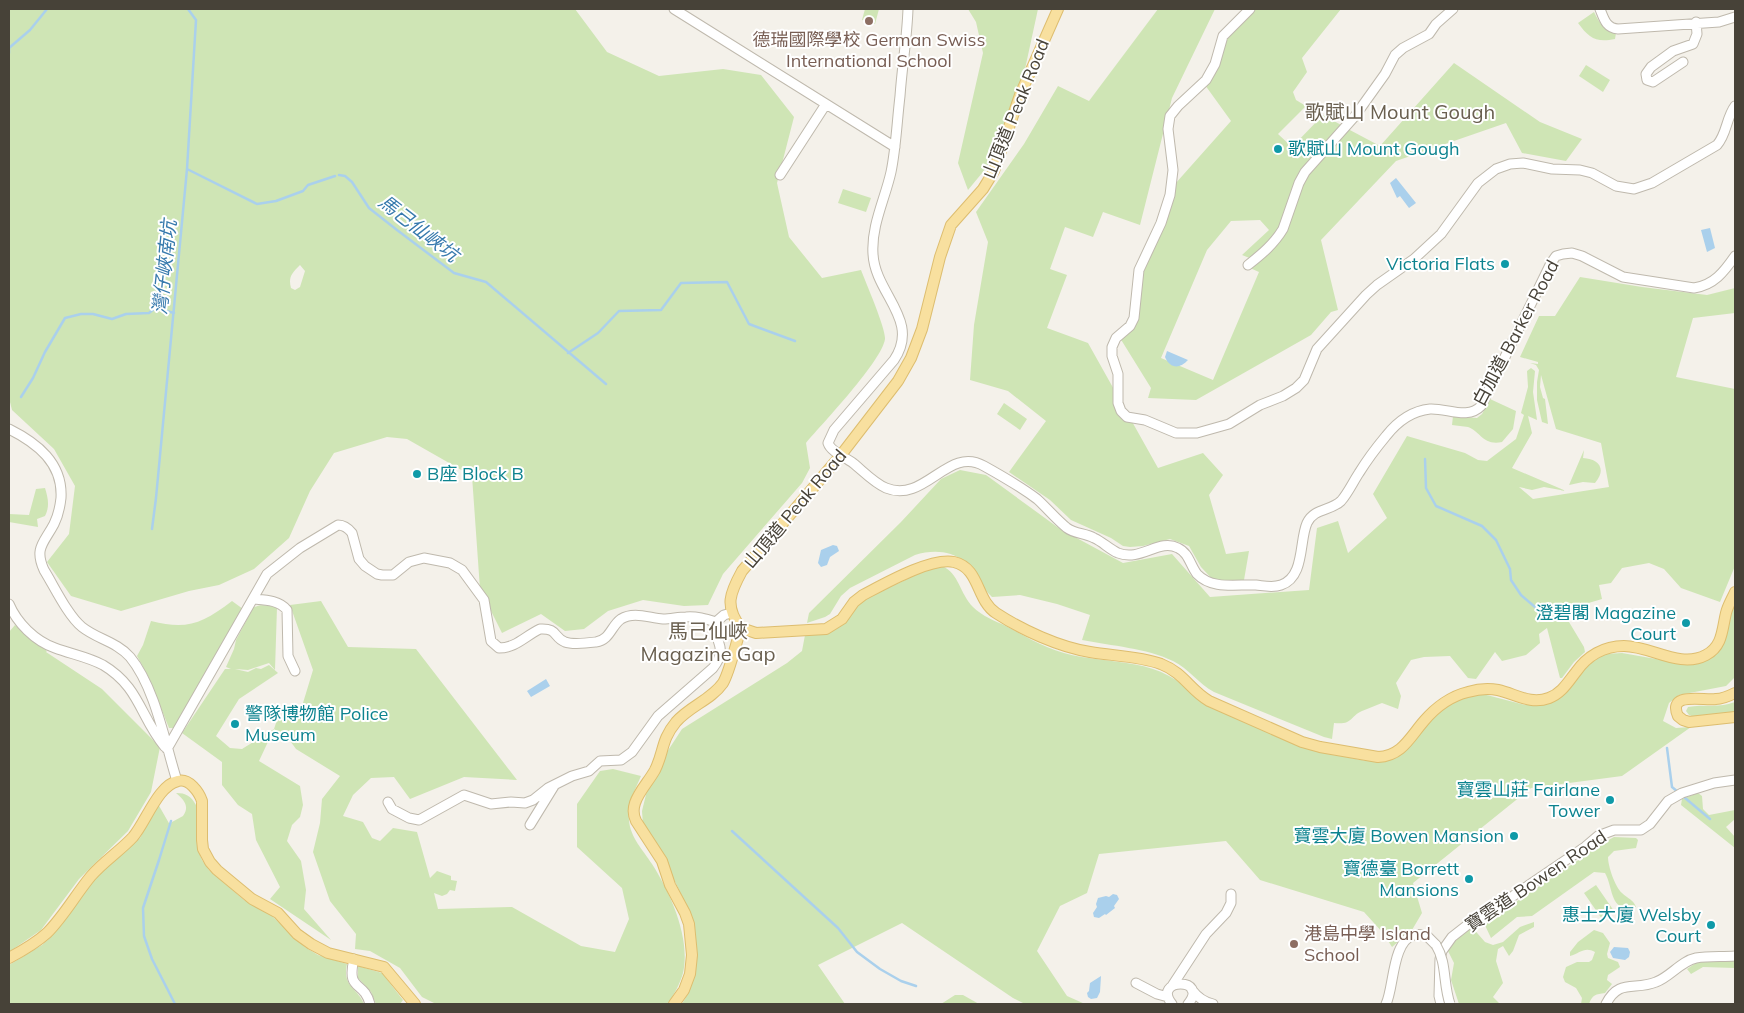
<svg xmlns="http://www.w3.org/2000/svg" width="1744" height="1013" font-family="Mulish,'Noto Sans TC',sans-serif">
	<rect width="100%" height="100%" fill="#f4f1ea"/>
	<path fill="#cfe5b5" fill-rule="evenodd" d="M9,9H575L607,52L659,76L723,69L761,75L794,117L777,183L789,237L822,278L861,270C866,283 886,329 885,339C882,361 823,423 806,443L810,468L802,483L723,574L708,605L684,606L643,600L608,611L584,629L565,631L541,614L502,633L480,589L472,476L407,439L387,437L334,453L310,491L289,538L254,569L219,585L189,591L121,611L71,596L47,562L69,534L75,486L54,449L12,410L9,398ZM300,265L305,271L300,287L295,290L291,288C288,277 292,273 300,265Z
		M865,9H879L875,24L862,20Z
		M968,9H1038L1025,69L987,167L968,190L958,163L983,53L976,22Z
		M1158,9H1215L1172,98L1140,225L1103,212L1093,237L1065,227L1050,269L1067,275L1047,328L1088,343L1158,468L1203,453L1223,475L1209,495L1226,554L1249,551L1244,580L1214,581L1201,567L1189,546L1170,539L1143,546L1130,547L1123,546L1111,538L1071,520L1050,500L1009,472L1046,421L1008,391L970,380L974,325L988,242L976,212L1024,144L1058,86L1089,101Z
		M1255,9H1341L1302,58L1307,72L1293,92L1296,100L1306,106L1278,134L1292,147L1323,115L1343,126L1303,170L1280,228L1276,234L1252,259L1242,255L1269,230L1260,220L1231,221L1207,250L1161,358L1213,380L1259,272L1250,268L1273,248L1308,174L1348,129L1380,146L1454,63L1540,122L1582,139L1566,161L1522,153L1506,123L1396,161L1321,240L1338,310L1331,312L1311,335L1196,400L1148,398L1151,388L1120,338L1133,327L1141,277L1175,184L1231,121L1205,85L1225,40Z
		M1594,12C1599,22 1604,31 1616,33L1615,39C1596,43 1589,38 1578,23Z
		M1586,65L1610,80L1603,92L1579,76Z
		M843,189L871,198L866,212L838,203Z
		M1580,277L1642,287L1707,295L1735,288V313L1693,318L1676,377L1735,389V566L1720,602L1681,588L1664,569L1649,563L1622,568L1611,583L1599,585L1602,599L1575,607V615L1566,617L1584,647L1585,652L1574,662L1562,678H1560L1547,628L1539,634L1540,643L1526,655L1502,661L1495,652L1476,679L1468,678L1450,656L1424,657L1411,660L1396,683L1401,696L1398,709L1382,703C1375,706 1369,708 1362,711C1349,717 1353,725 1334,723L1332,739L1324,737L1214,692C1199,684 1189,669 1173,661C1146,648 1112,646 1082,640L1090,615L1057,604L1020,595L992,597C981,587 975,571 965,562C950,550 932,550 915,555L850,588L841,596L830,614L825,617L807,623L809,613L901,522L941,479L960,470L986,475L1060,529L1123,563L1172,554L1210,597L1309,590L1317,528L1338,521L1348,553L1387,518L1373,494L1407,436L1465,453L1478,460L1487,461L1516,439L1524,415L1521,413L1528,387L1527,371L1531,368L1535,371L1533,392L1537,420L1528,416L1532,433L1512,468L1566,491L1544,487L1532,490L1519,487L1533,499L1609,487L1601,443L1556,429L1541,375L1540,387L1543,398L1545,399L1548,424L1542,422L1537,400V382L1539,370L1536,365L1530,363L1538,364V362L1520,357L1539,316H1555Z
		M1490,399L1516,411L1513,429L1502,442C1483,446 1480,431 1468,427C1463,426 1457,426 1452,425L1453,416L1477,418L1482,414Z
		M1004,403L1027,419L1020,430L997,414Z
		M1584,450L1583,458C1599,459 1607,469 1595,483L1583,482L1569,485Z
		M45,488C48,498 50,506 45,516L37,519L38,527L9,522V514L29,515L36,489Z
		M942,566C959,573 960,594 973,607C982,616 995,621 1006,626C1019,633 1033,641 1047,647C1091,667 1145,653 1184,686C1211,698 1238,710 1265,722C1297,737 1357,771 1392,758L1445,700L1483,694L1525,705L1548,704L1563,695L1574,683L1580,673L1591,663L1605,654L1622,653L1679,663L1701,662L1728,624L1735,599V677L1726,686L1679,695L1669,703L1663,721L1676,728L1691,727L1622,776L1531,788L1413,883L1422,913L1412,930L1392,947L1383,933L1364,912L1260,880L1226,841L1099,854L1087,893L1060,906L1037,951L1067,996L1085,1004H1025L1013,998L902,923L818,965L845,1004H682L689,992L695,974L697,951L692,922L686,904L664,859L643,825L642,811L650,778L682,729L787,663L802,651L805,635L820,634L859,602L928,569Z
		M232,601L243,609L175,728H169L148,676L137,656L143,645L151,621C187,630 202,624 232,601Z
		M321,601L348,647L416,649L517,780L464,777L410,799L394,777L371,778L353,795L343,816L363,822L372,838L380,841L393,828L417,832L430,878L437,871L451,876V880L457,881L455,891L450,890L447,894L442,896L434,893L438,909L512,907L581,946L615,952L629,919L622,888L577,847V804L600,771L613,769L641,776C635,790 627,804 629,820C630,837 643,850 652,864C670,892 691,938 683,973C680,984 674,994 668,1004H436L422,997L400,968L370,951L355,949L356,934L330,901L313,852L320,823L322,799L340,776L296,749L288,738L274,729L259,761L300,786L303,805L300,817L292,825L287,841L301,861L306,890L304,909L331,940L270,899L280,887L256,840L252,814L238,805L222,785V762L182,733L225,669H231L226,667L234,649L236,640L253,608C260,603 269,606 277,607L275,670L269,663L248,670L235,669L248,672L256,668L261,669L269,665L278,673L239,699L216,736L230,748L242,749L274,729L277,720H283L286,717L283,714L309,710L311,705L303,703L313,670L290,605Z
		M15,625L30,639L47,651L46,652L102,689L160,747L151,792L128,831L79,879L41,930L9,952V632Z
		M1735,702V713L1694,717L1689,715L1686,711L1688,707C1704,704 1720,708 1735,702Z
		M176,793C186,793 191,796 196,805L197,848L202,860L209,870L244,900L271,915L305,947L318,955L347,964C342,987 357,987 364,1004H9V965L42,945L50,938L95,878L140,838L158,804L170,825L172,822L183,816C190,806 184,800 176,793Z
		M1698,793L1702,796L1703,809L1709,815L1735,810V819L1726,827L1735,837V848L1681,805L1682,799Z
		M1614,837L1636,838L1638,840L1636,848L1614,851L1608,857C1608,866 1615,887 1622,893C1628,899 1633,899 1636,907C1609,913 1614,889 1605,873L1594,872L1532,916L1517,917L1491,938L1482,919L1507,908L1583,857L1594,848Z
		M1596,885L1614,911L1602,919L1584,893Z
		M1534,922V927L1519,935L1513,951L1509,956L1503,946L1498,949L1496,961L1503,983L1493,997L1500,1004H1459L1451,980L1454,963L1448,951L1454,942L1471,926L1485,942L1493,945L1503,942L1520,927Z
		M1594,930L1603,933L1610,943L1607,954L1608,958L1618,962L1620,967L1608,975L1607,980L1612,984L1605,993C1596,994 1592,995 1589,1004H1581L1582,998L1576,988L1565,982L1563,977L1566,967L1577,962H1589L1592,960L1595,952C1585,946 1580,953 1570,956V952L1578,942Z
		M1706,961H1735V968L1703,967L1691,974L1687,969L1696,963Z
		M358,966L382,973L403,1000L400,1004H376L371,992L358,978Z
		M955,995H963L979,1004H941Z"/>
	<path fill="#aad0ec" d="M1396,178L1416,203L1409,208L1400,196L1397,198L1390,183Z
		M1710,228L1715,248L1707,252L1701,230Z
		M1167,351L1188,360C1180,369 1170,369 1165,357Z
		M833,545L837,546L839,551L830,557L827,565L821,567L818,563L821,550Z
		M546,679L550,686L531,697L527,691Z
		M1113,894L1117,895L1119,899L1114,906L1115,908L1106,915L1105,914L1099,918L1094,917L1093,913L1097,907L1096,904L1098,898L1106,896L1109,897Z
		M1614,947L1628,948L1630,952L1629,957L1625,960L1613,958L1610,952Z
		M1101,976L1100,992L1097,998L1091,999L1088,997L1087,993L1089,991L1090,983Z"/>
	<g fill="none" stroke-linecap="round" stroke-linejoin="round">
		<path stroke="#aad0ec" stroke-width="2.5" d="M9,53V48L30,30L47,9
			M187,169L257,204L276,201L303,191L308,185L335,176
			M339,175L345,176L352,182L369,208L397,230L454,273L486,282L606,384
			M568,353L598,333L619,311L661,310L681,283L727,282L749,324L795,341
			M21,397L33,378L45,352L65,318L81,314H93L112,319L126,314L149,313L155,308L174,313
			M1425,459L1426,488L1436,506L1482,526L1496,540L1510,569L1511,580L1521,595L1542,613
			M152,529L156,498L187,169L196,20L188,9
			M1667,748L1672,787L1710,819
			M171,821L159,860L143,908L144,936L152,959L175,1004
			M732,831L838,928L857,952L880,969L901,981L916,986"/>
		<g stroke="#bfb9ad" stroke-width="11">
			<path id="minor" d="M674,9L895,147
				M908,9C907,38 902,67 900,96C897,121 896,148 891,172C885,199 871,226 873,254C875,294 921,320 894,360L834,430L828,443C831,452 845,457 853,463C863,471 874,483 886,488C925,504 948,445 984,466C1002,476 1021,487 1037,499C1047,508 1056,519 1067,528C1075,534 1085,533 1094,538C1103,542 1109,549 1118,553C1141,562 1159,538 1178,548C1189,553 1190,565 1197,574C1212,590 1237,584 1256,585C1265,586 1273,588 1281,585C1305,577 1299,541 1307,523C1314,508 1331,511 1341,501C1348,493 1353,482 1359,473C1367,460 1376,448 1386,436C1397,422 1411,411 1430,409C1447,408 1468,420 1481,406L1551,263L1556,256L1563,254L1572,253L1582,256L1623,277L1694,288C1714,285 1724,272 1735,256
				M1250,9L1223,36L1215,64L1206,80L1178,106L1170,116L1168,129L1173,170L1170,195L1161,223L1139,270L1134,318L1130,326L1116,338L1112,347V356L1118,374V403L1121,411L1127,417L1145,420L1176,433H1197L1229,424L1260,405L1283,396L1296,388L1304,380L1317,349L1366,295L1377,285L1414,259L1441,234L1478,183L1496,169L1510,164L1523,163L1552,169L1580,170L1592,173L1616,186L1634,189L1652,183L1717,145C1727,134 1726,118 1735,106
				M1600,9C1604,19 1606,28 1618,29L1719,22L1735,17
				M1683,62L1653,82L1647,80L1646,74L1651,67L1673,51L1693,44L1697,34L1696,22
				M780,175L826,104
				M1248,265C1262,254 1274,244 1283,229L1299,183L1305,172L1355,116L1385,74L1395,55L1403,48L1429,34L1436,24L1453,9
				M9,429C37,443 63,463 61,498C60,507 58,516 54,524C44,543 34,548 44,570C54,586 68,616 82,627C97,639 117,642 130,657C155,687 165,743 177,781
				M253,599C265,600 279,600 287,610L288,656L295,671
				M9,604C17,623 35,641 55,648C71,654 88,657 103,665C140,687 140,717 165,747
				M167,749L267,574L300,548L338,525C344,525 348,528 352,533L359,559L365,566L377,574L382,575H393L409,562L424,558L450,563L462,570L484,600L491,641L499,648C516,648 525,636 540,629C558,628 553,637 565,642C573,645 588,643 596,642C610,640 611,626 621,619C634,611 649,618 663,619C671,619 678,617 686,617C696,616 706,619 716,622
				M388,802L392,809L409,818L419,820L464,795L491,804L511,802L525,803L533,800L548,788L572,776L589,771L600,761L621,760L632,752L658,716L713,668C730,646 712,642 716,622L724,615L731,613
				M530,825L554,786
				M354,959C346,992 364,980 370,1004
				M1136,983L1157,994L1168,997
				M1172,986L1206,934L1226,913L1231,903V894
				M1192,990C1198,998 1204,1002 1213,1004
				M1172,1004C1151,978 1210,977 1188,1004
				M1386,1004C1394,988 1392,941 1414,935C1417,934 1423,935 1426,935L1436,945
				M1441,1004L1439,996L1440,959L1442,951L1452,937L1475,919L1513,896L1585,847L1598,836L1614,830H1641L1650,824L1668,801L1682,793L1714,783L1735,780
				M1606,1004C1619,978 1635,991 1656,982C1670,977 1681,961 1696,958C1708,956 1723,957 1735,956"/>
		</g>
		<g stroke="#ddbd6f" stroke-width="12">
			<path id="major" d="M741,628L756,633L826,629L842,619L854,602L863,595C884,584 931,557 954,562C980,568 976,600 996,613C1022,630 1059,647 1090,652C1113,656 1139,656 1161,664C1184,673 1190,690 1209,701L1302,742L1320,747L1378,757C1402,756 1410,737 1424,721C1435,708 1451,696 1468,692C1478,689 1488,688 1498,690C1516,694 1530,705 1549,698C1562,693 1568,682 1576,672C1587,656 1604,646 1624,646C1651,646 1680,669 1706,655C1723,646 1722,629 1726,613C1728,605 1732,599 1735,592
				M741,628C724,606 730,593 742,571L841,455L898,381L911,358L922,329L940,257L951,225L983,189L994,171L1020,95L1058,9
				M1735,693C1729,696 1723,699 1716,699C1704,701 1667,691 1678,716L1683,720L1689,722L1735,717
				M9,958C22,951 36,943 47,933C64,916 76,894 91,876C104,861 120,851 133,837C146,822 158,785 178,781C189,778 199,792 202,801V840L203,849L210,862L217,870L252,899L278,913L297,934L311,944L328,953L384,967L415,1004
				M674,1004L684,990L690,974L692,955L689,924L685,913L670,885L662,861L636,821C633,815 633,809 635,803C639,791 649,781 655,770C664,752 661,740 676,722C690,706 711,700 723,683C730,671 736,643 741,628"/>
		</g>
		<use href="#minor" stroke="#fff" stroke-width="9"/>
		<use href="#major" stroke="#f8e09f" stroke-width="10"/>
		<g stroke="#bfb9ad" stroke-width="11" stroke-linecap="butt">
			<path id="minor-bridge" d="M1436,945C1447,963 1443,984 1450,1004"/>
		</g>
		<use href="#minor-bridge" stroke="#fff" stroke-width="9"/>
	</g>
	<g fill="#8d6e63" stroke="#fff" stroke-width="2">
		<circle cx="869" cy="21" r="5"/>
		<circle cx="1294" cy="944" r="5"/>
	</g>
	<g fill="#0f9aa8" stroke="#fff" stroke-width="2">
		<circle cx="1278" cy="149" r="5"/>
		<circle cx="1505" cy="264" r="5"/>
		<circle cx="417" cy="474" r="5"/>
		<circle cx="1686" cy="623" r="5"/>
		<circle cx="235" cy="724" r="5"/>
		<circle cx="1610" cy="800" r="5"/>
		<circle cx="1514" cy="836" r="5"/>
		<circle cx="1469" cy="879" r="5"/>
		<circle cx="1711" cy="925" r="5"/>
	</g>
	<g text-anchor="middle" stroke-width="4" stroke-linejoin="round" paint-order="stroke">
		<g font-size="18" fill="#785e54" stroke="#fff">
			<text x="869" y="46">德瑞國際學校 German Swiss<tspan x="869" dy="21">International School</tspan></text>
			<text x="1304" y="940" text-anchor="start">港島中學 Island<tspan x="1304" dy="21">School</tspan></text>
		</g>
		<g font-size="18" fill="#474238" stroke="#fff">
			<text transform="translate(1016 109) rotate(-68)" y="6">山頂道 Peak Road</text>
			<text transform="translate(1516 333) rotate(-62)" y="6">白加道 Barker Road</text>
			<text transform="translate(795 509) rotate(-50)" y="6">山頂道 Peak Road</text>
			<text transform="translate(1536 881) rotate(-34)" y="6">寶雲道 Bowen Road</text>
		</g>
		<g font-size="18" fill="#0d838f" stroke="#fff" text-anchor="end">
			<text x="1288" y="155" text-anchor="start">歌賦山 Mount Gough</text>
			<text x="1495" y="270">Victoria Flats</text>
			<text x="427" y="480" text-anchor="start">B座 Block B</text>
			<text x="1676" y="619">澄碧閣 Magazine<tspan x="1676" dy="21">Court</tspan></text>
			<text x="245" y="720" text-anchor="start">警隊博物館 Police<tspan x="245" dy="21">Museum</tspan></text>
			<text x="1600" y="796">寶雲山莊 Fairlane<tspan x="1600" dy="21">Tower</tspan></text>
			<text x="1504" y="842">寶雲大廈 Bowen Mansion</text>
			<text x="1459" y="875">寶德臺 Borrett<tspan x="1459" dy="21">Mansions</tspan></text>
			<text x="1701" y="921">惠士大廈 Welsby<tspan x="1701" dy="21">Court</tspan></text>
		</g>
		<g font-size="19" font-style="italic" fill="#377aad" stroke="#fff">
			<text transform="translate(419 228) rotate(38)" y="7">馬己仙峽坑</text>
			<text transform="translate(164 267) rotate(-84)" y="7">灣仔峽南坑</text>
		</g>
		<g font-size="20" fill="#6a6050" stroke="#fff">
			<text x="1400" y="119">歌賦山 Mount Gough</text>
			<text x="708" y="638">馬己仙峽<tspan x="708" dy="23">Magazine Gap</tspan></text>
		</g>
	</g>
	<rect width="1744" height="1013" fill="none" stroke="#474238" stroke-width="20"/>
</svg>
